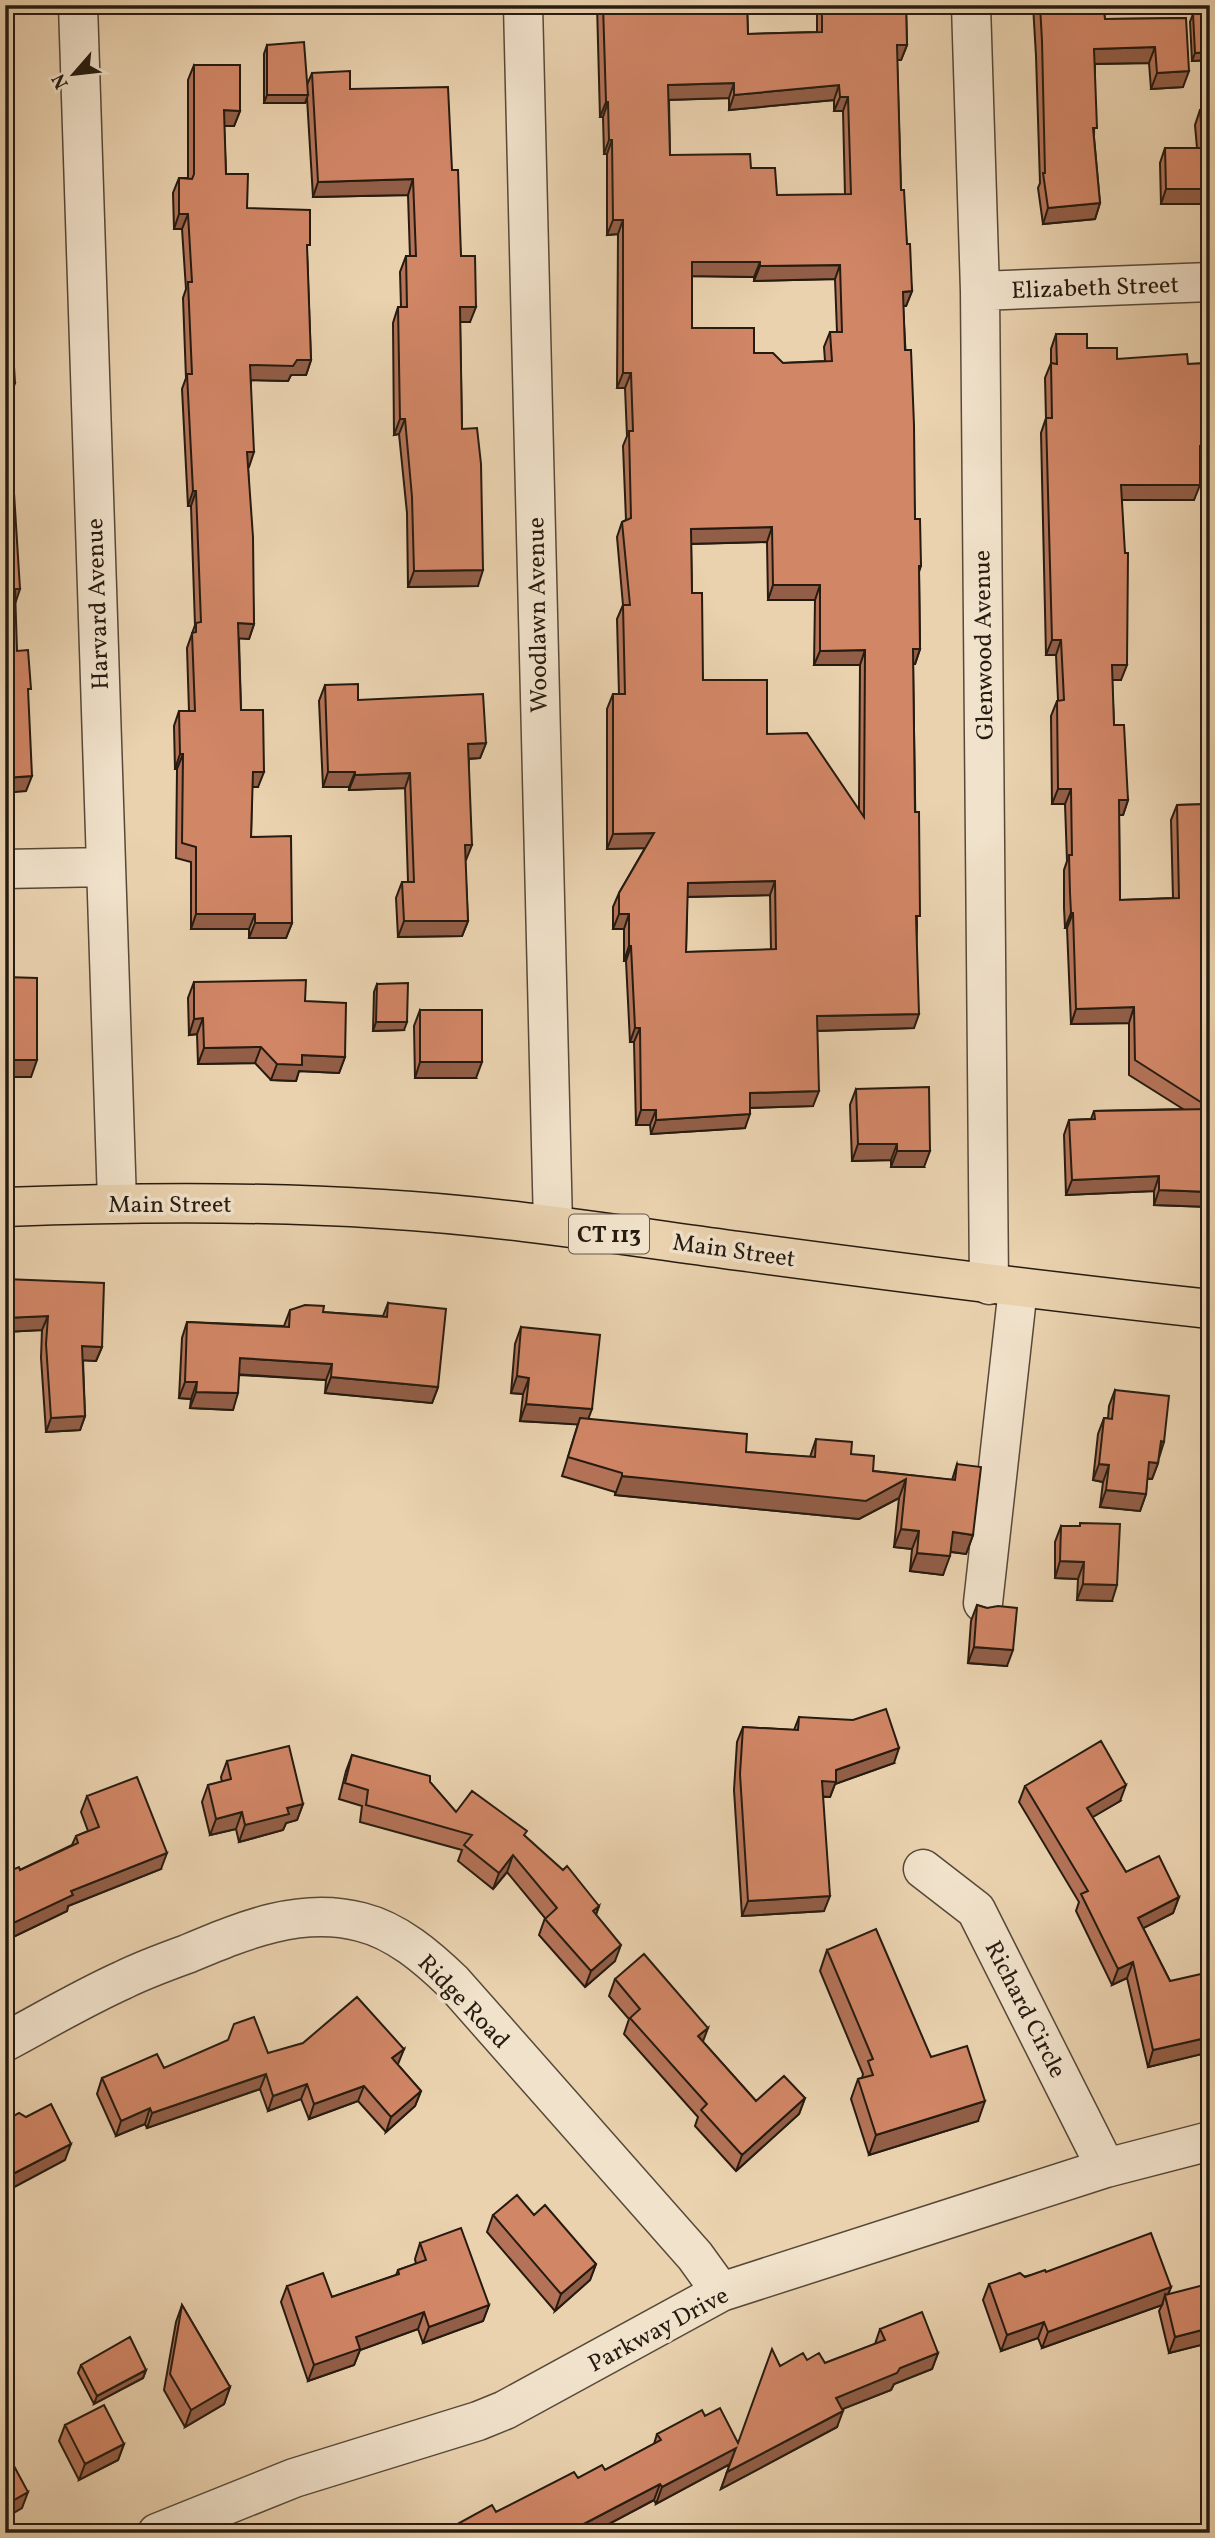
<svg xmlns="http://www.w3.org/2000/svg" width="1215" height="2538" font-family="Vollkorn,serif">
	<rect width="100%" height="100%" fill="#ead2af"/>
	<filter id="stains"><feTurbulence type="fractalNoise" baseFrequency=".00286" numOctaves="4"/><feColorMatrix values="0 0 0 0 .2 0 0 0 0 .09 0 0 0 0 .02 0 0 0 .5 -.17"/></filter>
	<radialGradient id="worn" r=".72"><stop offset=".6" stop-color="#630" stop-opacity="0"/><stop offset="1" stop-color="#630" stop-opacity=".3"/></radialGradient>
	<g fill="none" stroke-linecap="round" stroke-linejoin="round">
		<g stroke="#574938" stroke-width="41">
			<path id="minor" d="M78,5L117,1202
				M523,5L553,1225
				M971,5L980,291L989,1285
				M980,291L1210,282
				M5,869L106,867
				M983,1603L1018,1288
				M923,1869L976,1910L1106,2168
				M5,2042C44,2021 83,1998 123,1980C143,1970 165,1962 187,1954C242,1931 300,1906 361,1922C397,1931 427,1957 453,1982L695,2256L721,2292
				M157,2533L294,2478L478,2421L505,2410L721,2292L1106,2168L1210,2141"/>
		</g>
		<g stroke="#261b10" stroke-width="41">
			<path id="major" d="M5,1207C131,1202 257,1201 382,1209C502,1216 620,1235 739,1251C896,1272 1052,1292 1210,1309"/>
		</g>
		<use href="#minor" stroke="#f1e2cb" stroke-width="38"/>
		<use href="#major" stroke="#ead2af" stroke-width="38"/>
	</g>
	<path fill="#b47358" stroke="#261b10" stroke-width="2" fill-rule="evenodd" d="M597,5H747L748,34L817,32V5H906L907,45L901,60H897L901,190L912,291L906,306H903L915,519L921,566L919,572L920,649L915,664H913L917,925L914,1028L817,1031L813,1106L750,1108L745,1128L651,1134L650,1125H636L634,1042H630L626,961H624V929H613V907L619,893L645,848L607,849V709L613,694H619L617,619L623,605L617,537L622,522L626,520L623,446L627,436L625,388H617L618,234L607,235V154H604L603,117H600ZM729,98V110L834,100V111H843L845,195H777L751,168L670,155L669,100ZM692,276L754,277V281L835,279L837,332H830L824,347L825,361L783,363L754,353L692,328ZM767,542L768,600H815L814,665H860L859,809L703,680L692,593L691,544ZM770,895L771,950L686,952L687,897Z
		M1033,5H1103L1105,19L1186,18L1183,87L1151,89L1149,63L1095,64L1094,137L1100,203L1095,219L1043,224L1038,188L1040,183L1036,56Z
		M1210,13V60L1192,61L1190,22L1193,14Z
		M267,45L307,85L312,73L350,89L452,170L461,256L470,322H460L462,429L478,586L408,587L407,513L399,434L394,435L393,323L398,307H401L400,272L406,256H410L408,195L313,197L307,98L305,103H264V54Z
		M194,65L240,111L234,126H224L226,174L247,208L307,253L311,360L306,375H291L288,381L251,380L248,467L254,624L249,639L239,638L241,710L258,787H252L251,837L292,923L286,938H249V929H191V862L176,858L177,769H175L174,726L179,711H189L187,648L195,625L191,506H188L182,389L186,378L183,298L186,289L182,229H174L173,193L179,178H188V80Z
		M1210,109V204H1161L1160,163L1165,148H1197L1195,125L1200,110Z
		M1056,334L1087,348L1117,359L1188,364L1210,363V459L1200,460L1194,500H1122L1121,680H1112L1114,725L1128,800L1123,815H1119L1120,900L1173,898L1171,820L1177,805L1209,804L1210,793V1207L1154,1205V1191L1066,1195L1064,1135L1069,1120L1091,1119L1094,1111L1183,1109L1129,1075V1023L1071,1024L1067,928H1065L1064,908V870L1067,861L1065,804H1052L1051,716L1057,701L1058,700L1056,655H1046L1041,433L1046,418L1045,378L1051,363V349Z
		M1209,538L1210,588H1206V546Z
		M1210,647V681H1209V650Z
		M325,685L358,700L486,743L480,758L469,759L465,860L468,921L462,936L398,937L396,898L402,882H408L405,788L349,790V787H323L319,701Z
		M194,982L305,1001L345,1057L339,1073L299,1071L296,1081L271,1080L255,1063L198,1064L197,1034L189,1035L188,998Z
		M377,984L404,1030L373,1031L374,992Z
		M420,1010L476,1078H415L414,1026Z
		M856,1089L924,1167H891V1160L852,1161L850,1105Z
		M5,1279L102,1347L96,1361L83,1360L85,1416L80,1430L46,1432L41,1358L42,1330L5,1332Z
		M388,1303L438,1387L432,1403L325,1393L326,1380L239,1375L233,1410L190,1408L191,1399L179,1398L182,1338L187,1322L284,1326L290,1310L383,1316Z
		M521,1327L588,1419L746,1452L810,1457L816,1439L851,1454L873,1471L952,1480L957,1464L973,1535L966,1554L950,1552L943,1575L910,1571L912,1549L894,1547L899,1498L859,1519L615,1495V1492L562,1476L578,1424L520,1421L523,1394L511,1393L515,1344Z
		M1115,1390L1159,1456L1158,1463L1152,1479H1147L1146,1494L1140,1511L1100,1507L1103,1482L1093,1480L1098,1434L1104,1418H1108L1109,1406Z
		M1061,1526L1112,1601L1077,1600L1078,1579L1055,1578V1542Z
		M977,1605L987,1608L1007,1666L968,1663L971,1621Z
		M799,1717L894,1763L835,1784L830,1797H823L824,1911L742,1916L734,1790L737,1742L743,1727L794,1730Z
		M352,1755L430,1782L456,1812L525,1836L599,1906L596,1915L615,1961L585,1987L539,1935L545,1918L507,1872L493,1889L458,1861L462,1850L360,1822L362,1806L339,1799L346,1771Z
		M227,1761L303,1804L297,1820L286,1823L283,1830L239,1842L236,1829L210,1835L202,1802L208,1785L222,1782L221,1777Z
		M1025,1786L1120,1801L1092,1817L1126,1872L1179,1897L1173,1913L1143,1928L1170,1981L1204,1989L1210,1987V2052L1148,2067L1127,1978L1112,1985L1076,1911L1079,1902L1019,1802Z
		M87,1796L161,1869L68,1906L67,1911L5,1941V1873L20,1870L72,1845L76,1836L88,1831L81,1812Z
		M827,1950L931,2057L978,2121L869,2155L851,2099L858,2079L862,2078L863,2074L820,1971Z
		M615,1979L703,2042L756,2101L805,2098L799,2114L736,2171L695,2126L698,2117L624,2034L629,2019L609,1996Z
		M404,2049L397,2064L421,2091L415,2106L386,2132L358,2101L309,2119L301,2099L268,2111L260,2089L147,2128L145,2124L116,2136L97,2094L102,2078L164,2068L268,2053Z
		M493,2215H534L596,2264L590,2280L555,2311L487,2232Z
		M420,2243L489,2305L483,2321L423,2343L418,2329L360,2350L354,2365L308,2381L281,2302L287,2286L332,2297L396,2275L398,2270L416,2264L415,2259Z
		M1046,2272L1171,2287L1168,2294L1210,2308V2341L1209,2343L1169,2353L1159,2311L1162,2305L1042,2348L1038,2338L1001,2351L983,2300L989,2284Z
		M182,2305L230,2387L224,2404L185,2427L164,2390L176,2322Z
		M880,2329L938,2353L932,2369L894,2384L891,2390L842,2409L837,2427L721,2489L730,2464L656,2504L654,2500L592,2533H449L452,2527L496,2512L578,2478L605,2470L654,2444L657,2434L705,2416L738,2443L780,2366L807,2360L825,2363L875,2344Z
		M81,2365L146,2370L143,2378L94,2404L78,2373Z
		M65,2425L124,2444L118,2460L79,2480L59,2441Z"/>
	<path fill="#925e47" stroke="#261b10" stroke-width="2" d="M186,5H228L227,10H184Z
		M897,45H907L901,60H892Z
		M1155,47L1149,63L1089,64L1094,49Z
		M1210,52V60L1192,61L1195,53Z
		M1189,71L1183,87L1151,89L1157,73Z
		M7,78H12L7,93Z
		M734,83L729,98L663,100L668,85Z
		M839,85L834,100L729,110L734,95Z
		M267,95H308L305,103H264Z
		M840,97H848L843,111H834Z
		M606,102H608L603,117H600Z
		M224,110L240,111L234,126H218Z
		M609,140H612L607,154H604Z
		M413,179L408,195L313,197L318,182Z
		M1166,189H1210V204H1161Z
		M1100,203L1095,219L1043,224L1048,208Z
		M179,214H188L182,229H174Z
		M613,220H623L618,234L607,235Z
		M692,262H760L754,277L687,276Z
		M840,265L835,279L754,281L760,266Z
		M912,291L906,306H897L903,292Z
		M460,307H476L470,322H454Z
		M297,360H311L306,375H291L288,381L245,380L250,365Z
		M623,373H631L625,388H617Z
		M9,383H15L10,398Z
		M400,419H405L399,434L394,435Z
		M1210,445V459L1194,461L1200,446Z
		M247,452H254L249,467H242Z
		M1121,485H1200L1194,500H1116Z
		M193,491H196L191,506H188Z
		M772,527L767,542L686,544L691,529Z
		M483,570L478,586L408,587L414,571Z
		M773,585H820L815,600H768Z
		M15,589H20L15,604Z
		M238,623L254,624L249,639L233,638Z
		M1052,640H1061L1056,655H1046Z
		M913,649H920L915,664H907Z
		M865,650L860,665H814L820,651Z
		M1112,665H1127L1121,680H1106Z
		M486,743L480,758L463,759L468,744Z
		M180,754H183L177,769H175Z
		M253,772H264L258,787H247Z
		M328,772H355L349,787H323Z
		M410,773L405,788L349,790L355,775Z
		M32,776L26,791L5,793V778Z
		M1058,789H1071L1065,804H1052Z
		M1119,800H1128L1123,815H1113Z
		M654,833L649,848L607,849L613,834Z
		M465,845H472L466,860H459Z
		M775,881L770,895L682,897L688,883Z
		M1071,913H1073L1067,928H1065Z
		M196,914H255L249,929H191Z
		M619,914H629L624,929H613Z
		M404,921H468L462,936L398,937Z
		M255,923H292L286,938H249Z
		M629,946H631L626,961H624Z
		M1134,1007L1129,1023L1071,1024L1076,1009Z
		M919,1014L914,1028L811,1031L817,1016Z
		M203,1018L197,1034L189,1035L194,1019Z
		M376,1022H407L404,1030L373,1031Z
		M635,1028H640L634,1042H630Z
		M261,1047L255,1063L198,1064L204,1048Z
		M302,1055L345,1057L339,1073L299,1071L296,1081L271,1080L277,1064Z
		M5,1060H37L31,1077H5Z
		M420,1062H482L476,1078H415Z
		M819,1091L813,1106L744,1108L750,1093Z
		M641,1110H656L650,1125H636Z
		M750,1114L745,1128L651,1134L656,1120Z
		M858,1144H897L891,1160L852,1161Z
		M897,1151H930L924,1167H891Z
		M1159,1176L1154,1191L1066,1195L1072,1180Z
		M1159,1190L1210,1192V1207L1154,1205Z
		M48,1316L42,1330L5,1332V1318Z
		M82,1346L102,1347L96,1361L77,1360Z
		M240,1358L332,1364L326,1380L234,1374Z
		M517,1376L529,1378L523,1394L511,1393Z
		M331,1377L438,1387L432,1403L325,1393Z
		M185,1382H197L191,1399L179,1398Z
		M196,1392L238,1393L233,1410L190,1408Z
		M526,1404L592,1409L586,1425L520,1421Z
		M85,1416L80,1430L46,1432L51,1418Z
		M1161,1441L1164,1442L1159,1458Z
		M1149,1462L1158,1463L1152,1479L1143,1478Z
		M1099,1464L1109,1465L1103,1482L1093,1480Z
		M622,1476L906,1479L899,1498L859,1519L615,1495Z
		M1106,1490L1146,1494L1140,1511L1100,1507Z
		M901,1529L919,1531L912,1549L894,1547Z
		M953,1532L973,1535L966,1554L946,1551Z
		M917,1553L950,1556L943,1575L910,1571Z
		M1060,1561L1084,1562L1078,1579L1055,1578Z
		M1083,1584L1117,1585L1112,1601L1077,1600Z
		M974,1647L1013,1650L1007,1666L968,1663Z
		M899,1748L894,1763L835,1784L830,1797L817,1796L822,1781L836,1770Z
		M1126,1785L1120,1801L1081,1824L1087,1808Z
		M303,1804L297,1820L286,1823L283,1830L239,1842L245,1825L287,1808Z
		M242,1812L236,1829L210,1835L216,1819Z
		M167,1853L161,1869L68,1906L67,1911L5,1941V1927L71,1891Z
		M513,1855L507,1872L493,1889L499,1873Z
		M830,1896L824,1911L742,1916L748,1901Z
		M1179,1897L1173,1913L1132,1934L1138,1918Z
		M599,1906L593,1922V1911Z
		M621,1945L615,1961L585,1987L591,1971Z
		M1133,1962L1127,1978L1112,1985L1118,1969Z
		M708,2028L702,2044L698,2036Z
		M1210,2037V2052L1148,2067L1153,2050Z
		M404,2049L398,2064L387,2073L392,2058Z
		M266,2074L260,2089L147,2128L152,2113Z
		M307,2084L301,2099L268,2111L273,2096Z
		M364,2086L358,2101L309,2119L314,2104Z
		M421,2091L415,2106L386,2132L391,2117Z
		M805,2098L799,2114L736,2171L742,2155Z
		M985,2101L978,2121L869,2155L876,2135Z
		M150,2108L145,2124L116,2136L121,2121Z
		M71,2144L65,2160L5,2192V2178Z
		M596,2264L590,2280L555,2311L561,2294Z
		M1171,2287L1166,2299L1165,2295L1162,2305L1042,2348L1048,2332Z
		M489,2305L483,2321L423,2343L429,2327Z
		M424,2312L418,2329L360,2350L354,2365L308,2381L314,2365L356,2337Z
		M1044,2322L1038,2338L1001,2351L1007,2335Z
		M1210,2328L1209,2343L1169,2353L1175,2337Z
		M938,2353L932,2369L894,2384L891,2390L830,2414L836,2398L900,2368Z
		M146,2370L143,2378L94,2404L97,2396Z
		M230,2387L224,2404L185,2427L191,2410Z
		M843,2411L837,2427L721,2489L727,2472Z
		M124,2444L118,2460L79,2480L85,2464Z
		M736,2448L730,2464L656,2504L662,2487Z
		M660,2484L654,2500L592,2533H575L576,2528Z
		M28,2492L22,2508L5,2518V2505Z"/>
	<path fill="#d18666" stroke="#261b10" stroke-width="2" fill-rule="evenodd" d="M5,5H10L12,78H7V282H5Z
		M603,5H747L748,34L822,32V5H906L907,45H897L901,190H904L907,244H910L912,291L903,292L905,350H911L914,425L915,519H920L921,566H919L920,649H913L915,812H919L920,916H916L919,1014L817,1016L819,1091L750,1093V1114L656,1120V1110H641L640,1028H635L631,946H629V914H619V893L654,833L613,834V694H625L623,605H630L622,522L631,518L629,431H633L631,373H623V220H613L612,140H609L608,102H606ZM734,83V95L839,85L840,97H848L851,194L777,195L775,168H751L750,154L670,155L668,85ZM692,262H760V266L840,265L842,332H830L832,361L783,363L773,353H754V328H692ZM772,527L773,585H820V651L865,650L864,817L807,733L767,734V680H703L702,593H692L691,529ZM775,881L776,949L686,952L688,883Z
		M1040,5H1103L1105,19L1186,18L1189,71L1157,73L1155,47L1094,49L1097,128H1093L1100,203L1048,208L1043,173H1045L1042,41Z
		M1210,13V52L1195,53L1193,14Z
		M304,42L308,95H267V45Z
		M194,65H240V111L224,110L226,174H248L247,208L310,210V245H307L311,360H297L293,366L250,365L254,452H247L253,537L254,624L238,623L241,710H263L264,772H253L251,837L291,836L292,923H255V914H196V847L182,843L183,754H180L179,711H195L192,633L196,632V623L201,622L196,491H193L187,374H192L188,282H192L188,214H179V178L192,179L194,174Z
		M350,71V89L448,87L452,170H458L461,256H475L476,307H460L462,429L477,428L481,464L483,570L414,571L412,497L405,419H400L398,307H407L406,256H416L413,179L318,182L312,73Z
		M1210,109V189H1166L1165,148H1203L1200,110Z
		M1056,334H1087V348H1117V359L1187,354L1188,364L1210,363V445L1200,446V485H1121L1125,553H1128L1127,665H1112L1114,725H1124L1128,800H1119L1120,900L1179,898L1177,805L1210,804V1108L1135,1060L1134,1007L1076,1009L1073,913H1071L1070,893L1069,855H1072L1071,789H1058L1057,701L1064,700L1061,640H1052L1046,418H1052L1051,363L1057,364Z
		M5,350H13L15,383H9L11,413H9L20,589H15L17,651L28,650L31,689H28L32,776L5,778Z
		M1209,538H1210V580H1209Z
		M358,684V700L483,694L486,743L468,744L472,845H465L468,921H404L402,882H414L410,773L355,775V772H328L325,685Z
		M5,977L37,978V1060H5Z
		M306,980L305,1001L346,1003L345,1057L302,1055V1065L277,1064L261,1047L204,1048L203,1018L194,1019V982Z
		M408,983L407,1022H376L377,984Z
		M420,1010H482V1062H420Z
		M929,1087L930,1151H897V1144H858L856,1089Z
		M1210,1109V1192L1159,1190V1176L1072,1180L1069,1120L1095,1119L1094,1111Z
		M5,1279L104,1283L102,1347L82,1346L85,1416L51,1418L46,1344L48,1316L5,1318Z
		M388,1303L446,1309L438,1387L331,1377L332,1364L240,1358L238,1393L196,1392L197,1382H185L187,1322L289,1327L290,1310L305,1305L324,1306L323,1312L387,1317Z
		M521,1327L600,1335L592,1409L526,1404L529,1378L517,1376Z
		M1115,1390L1169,1396L1164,1442L1161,1441L1158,1463L1149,1462L1146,1494L1106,1490L1109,1465L1099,1464L1104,1418L1112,1419Z
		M580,1418L747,1434L746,1452L815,1457L816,1439L852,1442L851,1454L874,1456L873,1471L955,1480L957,1464L981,1467L973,1535L953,1532L950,1556L917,1553L919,1531L901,1529L906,1479L866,1501L622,1476V1473L568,1457Z
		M1080,1523L1120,1524L1117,1585L1083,1584L1084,1562L1060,1561L1061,1526H1080Z
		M977,1605L987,1608L998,1606L1017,1608L1013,1650L974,1647Z
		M886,1709L899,1748L836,1770V1782L822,1781L830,1896L748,1901L740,1774L743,1727L798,1730L799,1717L853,1720Z
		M1101,1741L1126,1785L1087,1808L1126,1872L1159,1856L1179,1897L1138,1918L1170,1981L1201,1974L1204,1989L1210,1987V2037L1153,2050L1133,1962L1118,1969L1081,1894L1088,1891L1025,1786Z
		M289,1746L303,1804L287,1808L289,1814L245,1825L242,1812L216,1819L208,1785L231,1779L227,1761Z
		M352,1755L430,1776V1782L456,1812L472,1791L527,1831L524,1835L563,1870L567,1866L599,1906L593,1911L621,1945L591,1971L545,1919L557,1908L513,1855L499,1873L464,1845L472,1835L366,1805L368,1790L345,1783Z
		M137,1777L167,1853L71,1891L73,1895L5,1927V1873L19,1867L20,1870L78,1843L76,1836L99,1827L87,1796Z
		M876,1929L931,2057L967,2046L985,2101L876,2135L858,2079L873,2075L868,2061L873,2059L827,1950Z
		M644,1954L708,2028L698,2036L756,2101L784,2076L805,2098L742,2155L701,2110L707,2104L630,2018L640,2009L615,1979Z
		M357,1997L404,2049L392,2058L421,2091L391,2117L364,2086L314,2104L307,2084L273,2096L266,2074L152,2113L150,2108L121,2121L102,2078L157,2054L164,2068L228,2040L234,2024L254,2017L268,2053L303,2043Z
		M51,2104L71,2144L5,2178V2121L19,2113L26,2117Z
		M517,2195L534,2215L545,2205L596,2264L561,2294L493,2215Z
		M461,2228L489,2305L429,2327L424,2312L356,2337L360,2349L314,2365L287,2286L323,2273L332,2297L399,2274L398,2270L426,2260L420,2243Z
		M1151,2233L1171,2287L1048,2332L1044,2322L1007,2335L989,2284L1020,2273L1025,2277L1045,2270L1046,2272Z
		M1204,2285L1210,2308V2328L1175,2337L1165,2295Z
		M182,2305L230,2387L191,2410L170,2374Z
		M922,2312L938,2353L900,2368L897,2373L836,2398L843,2411L727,2472L736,2448L662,2487L660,2484L576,2528L579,2533H455L452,2527L492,2505L496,2512L574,2472L578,2478L602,2465L605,2470L661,2440L657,2434L702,2410L705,2416L720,2408L738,2443L772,2349L780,2366L803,2353L807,2360L819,2353L825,2363L885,2340L880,2329Z
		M130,2337L146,2370L97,2396L81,2365Z
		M104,2405L124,2444L85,2464L65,2425Z
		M7,2453L28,2492L5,2505V2454Z"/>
	<g text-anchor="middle" stroke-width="7" stroke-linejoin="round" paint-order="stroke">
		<rect fill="#f1e2cb" stroke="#635748" stroke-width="2" x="569" y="1214.5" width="80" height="39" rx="5"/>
		<g font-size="23" font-weight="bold" fill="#261b10">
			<text x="609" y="1242">CT 113</text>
		</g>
		<g font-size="24" fill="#261b10" stroke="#f1e2cb">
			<text transform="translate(1095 287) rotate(-2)" y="8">Elizabeth Street</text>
			<text transform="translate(97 604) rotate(-92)" y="8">Harvard Avenue</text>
			<text transform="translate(537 615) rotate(-91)" y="8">Woodlawn Avenue</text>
			<text transform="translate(983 645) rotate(-91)" y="8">Glenwood Avenue</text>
			<text x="170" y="1212">Main Street</text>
			<text transform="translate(734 1250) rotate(8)" y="8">Main Street</text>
			<text transform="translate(464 2001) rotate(46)" y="8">Ridge Road</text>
			<text transform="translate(1026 2009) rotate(63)" y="8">Richard Circle</text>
			<text transform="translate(658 2329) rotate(-28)" y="8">Parkway Drive</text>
		</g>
	</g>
	<rect width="1215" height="2538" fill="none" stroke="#ead2af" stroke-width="28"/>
	<rect x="7" y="7" width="1201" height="2524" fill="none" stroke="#261b10" stroke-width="3.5"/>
	<rect x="14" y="14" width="1187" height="2510" fill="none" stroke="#261b10" stroke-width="2"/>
	<g transform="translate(74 74) rotate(242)" stroke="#f1e2cb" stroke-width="5" paint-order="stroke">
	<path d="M0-5L12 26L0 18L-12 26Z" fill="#261b10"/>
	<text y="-10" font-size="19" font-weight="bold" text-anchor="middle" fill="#261b10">N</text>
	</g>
	<rect width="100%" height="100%" filter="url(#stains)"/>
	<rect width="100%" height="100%" fill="url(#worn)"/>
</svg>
